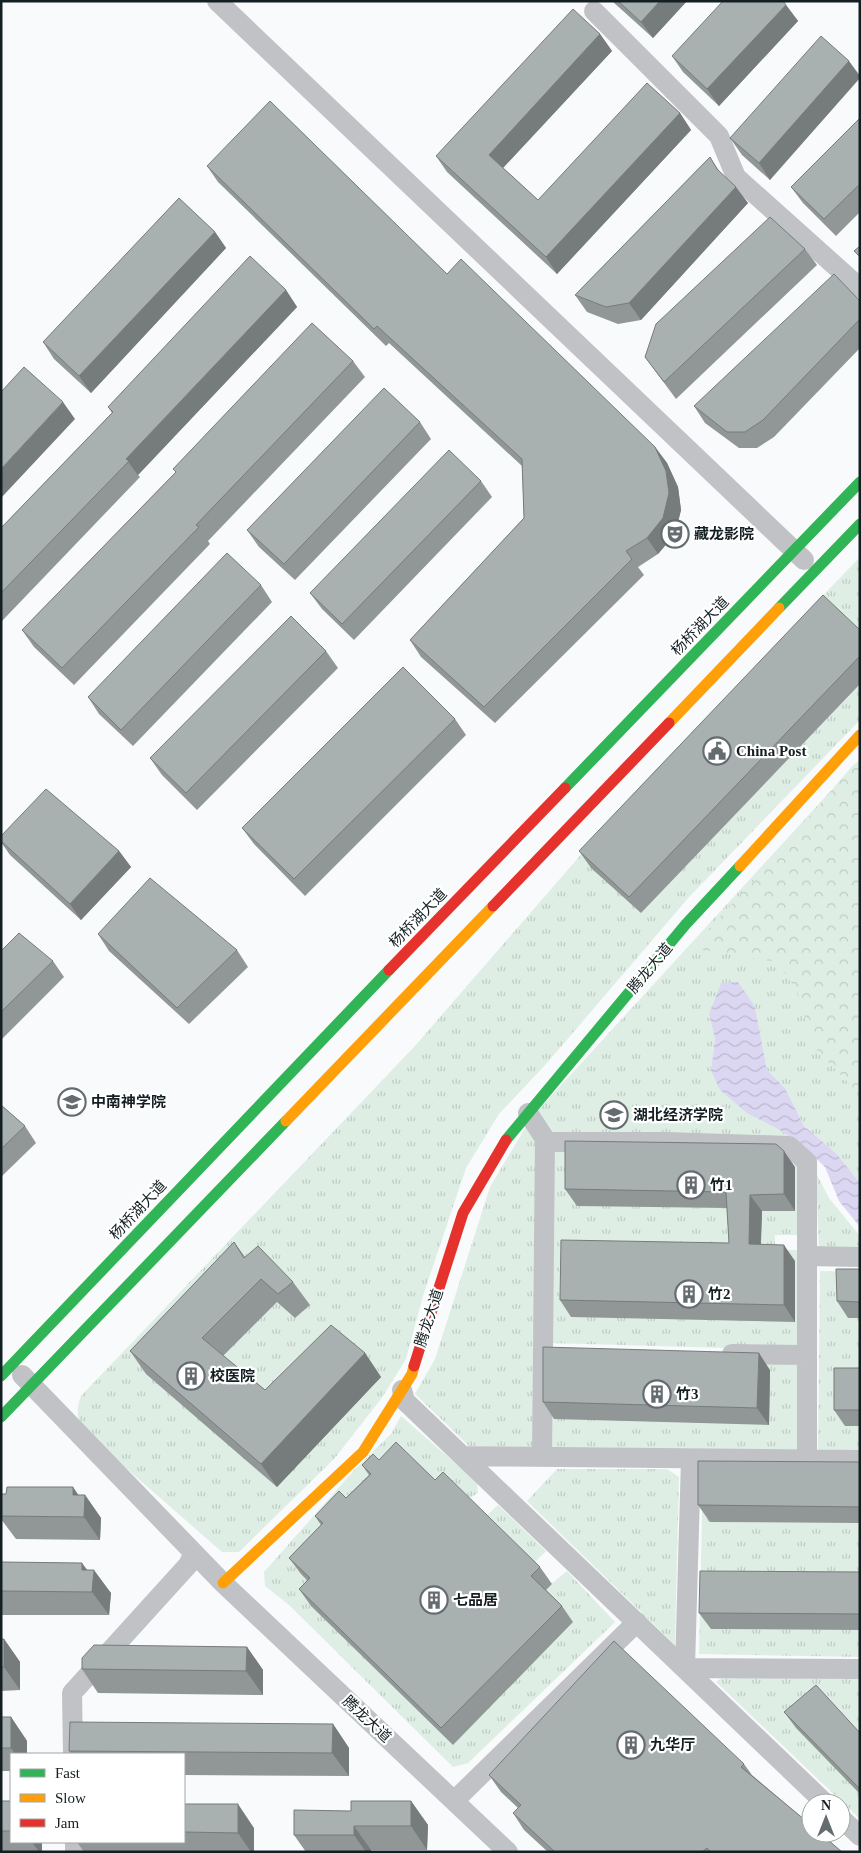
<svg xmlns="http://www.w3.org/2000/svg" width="861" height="1853" font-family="'Times New Roman','Noto Sans SC',serif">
	<defs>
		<pattern id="grass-tufts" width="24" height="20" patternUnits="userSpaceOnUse" patternTransform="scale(1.25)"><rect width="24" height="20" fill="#dfeee5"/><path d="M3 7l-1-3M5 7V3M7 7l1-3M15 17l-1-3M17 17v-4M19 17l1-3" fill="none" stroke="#beccc4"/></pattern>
		<pattern id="forest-crowns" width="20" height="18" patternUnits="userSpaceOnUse" patternTransform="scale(1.25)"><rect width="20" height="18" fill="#dfeee5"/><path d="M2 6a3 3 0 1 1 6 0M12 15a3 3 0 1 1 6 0" fill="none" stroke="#beccc4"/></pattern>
		<pattern id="water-waves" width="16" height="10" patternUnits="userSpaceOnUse" patternTransform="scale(1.25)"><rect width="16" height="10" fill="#dbd7f2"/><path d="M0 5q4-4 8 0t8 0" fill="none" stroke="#bbb8cf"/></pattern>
	</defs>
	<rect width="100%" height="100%" fill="#f8fafc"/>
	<path fill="url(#grass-tufts)" d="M860,557V720L690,896L547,1063L499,1114L466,1168L423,1296L406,1359L381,1399L334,1459L239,1552H222L87,1434C77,1420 75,1412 81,1396L414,1047L643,783Z
		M860,759V1183L836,1153L804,1126L785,1088L767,1070L755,1007L709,1014L715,1039L711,1071L792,1139L545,1142L543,1354L801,1361L800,1450L469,1446L415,1394L435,1359L490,1187L531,1118Z
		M552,1148L810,1152L807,1235H775V1250H806L803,1350L549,1343Z
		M816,1173L829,1198L860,1236V1253L819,1252Z
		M820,1271L860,1272V1451H818Z
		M401,1416L477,1482L478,1493L466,1500L484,1518L498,1505L546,1551L532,1565L551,1584L567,1571L615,1622L468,1763L453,1767L289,1605L265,1586L264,1572L356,1468L391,1434Z
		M703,1467L860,1470V1657L699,1654Z
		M557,1469H667L679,1477L675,1645L527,1501Z
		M725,1675H860V1819L716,1682Z"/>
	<path fill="url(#forest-crowns)" d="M860,761V1095L813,1046L797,991L777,962L691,948L767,866L853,765Z"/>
	<path fill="url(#water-waves)" d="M738,982L755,1007L767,1070L785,1088L804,1126L836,1153L860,1183V1227L839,1201L825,1167L802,1145L778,1129L747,1113L720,1090L711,1071L715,1039L709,1014L721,983Z"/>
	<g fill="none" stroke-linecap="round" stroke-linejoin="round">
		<path stroke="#c0c2c5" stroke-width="20" d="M217,1L804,560
			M594,11L719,136L736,177L860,288
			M528,1113L545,1139L542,1457
			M545,1142H666L789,1146L807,1162V1460
			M807,1256L860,1257
			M732,1354L807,1355
			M22,1375L223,1583L508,1852
			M402,1390L405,1401L825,1803
			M464,1456L860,1460
			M691,1459L685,1668L860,1669
			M73,1754L72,1693L188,1565L194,1553
			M454,1801L637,1622
			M841,1818L860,1836
			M75,1842V1852"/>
		<path stroke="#30b455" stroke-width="11" d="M779,608L860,524
			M565,788L860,482
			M506,1140L686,924L740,866
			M1,1376L389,970
			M1,1417L286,1121"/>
		<path stroke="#ff9f0a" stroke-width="11" d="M669,723L779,608
			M740,866L860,735
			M286,1121L493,906
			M223,1583L363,1452L412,1374L414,1366"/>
		<path stroke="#e5322d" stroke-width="11" d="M493,906L669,723
			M389,970L565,788
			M414,1366L463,1213L506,1140"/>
	</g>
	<path fill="#919797" d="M612,1H687L653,38Z
		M786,5L798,21L719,106L683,72L672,56Z
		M600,34L612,51L503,168L538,200L680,113L691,130L557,274L447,172L436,156Z
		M849,61L770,180L742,155L730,138Z
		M860,118V212L836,236L803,203L791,187Z
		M710,157L721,174L748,203L641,320L618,324L587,312L575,295Z
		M207,166L447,274L655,447L667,463L678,487L681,510L675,534L658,554L638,567L644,575L495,723L421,657L410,640L524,518L522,466L389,343L386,346L218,182Z
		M215,232L226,248L91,393L54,359L43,342Z
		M805,249L817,265L676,399L645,357Z
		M286,290L297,307L138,475L140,477L2,621L1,528L112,413L108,407Z
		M860,301V348L774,437L757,448H739L705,423L694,406Z
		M353,361L365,377L208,541L210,544L74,685L34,647L22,630L176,472L173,469Z
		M420,422L431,439L295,580L259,547L247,530Z
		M481,481L492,497L354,640L322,609L310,593Z
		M261,585L272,602L133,746L99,714L88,697Z
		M860,630V684L641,913L591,868L579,851Z
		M326,651L338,668L197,810L162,775L150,758Z
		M455,719L466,735L305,896L254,844L242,828Z
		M1,836L119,851L131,867L81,920L10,855L1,842Z
		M98,934L237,950L248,967L189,1024L109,951Z
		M1,951L53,961L64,977L1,1040Z
		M1,1105L25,1126L36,1143L1,1177Z
		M795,1167V1211H762L761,1244L795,1261V1322L571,1317L560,1300L729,1243L727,1208L577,1206L565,1189Z
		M234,1242L245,1257L293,1282L310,1305L295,1318L277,1302L223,1356L265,1390L365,1353L381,1377L277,1487L146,1374L130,1351Z
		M860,1269V1318H848L837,1301Z
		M860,1368V1426H845L834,1410Z
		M770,1370L769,1425L554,1419L543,1402Z
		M379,1460L435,1480L540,1567L552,1584L546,1590L562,1606L573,1622L453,1745L311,1606L299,1589L308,1581L301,1574L289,1558L321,1525L315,1516L346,1498L369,1475L362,1465Z
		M860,1462V1523L710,1522L698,1505Z
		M1,1494L85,1495L101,1518L100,1540L16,1539L1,1519Z
		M1,1562L87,1570L111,1593L109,1615H1Z
		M860,1572V1630L711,1629L699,1613Z
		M1,1639H4L20,1662V1690L1,1691Z
		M247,1647L263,1670V1695L98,1693L82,1669Z
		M784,1712L860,1733V1794L796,1728Z
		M1,1717H11L27,1741V1754H11V1771H1Z
		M333,1724L349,1748V1776L184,1775V1754H72L69,1751Z
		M744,1764L752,1775L842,1852H548L524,1830L513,1813L518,1808L501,1792L489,1775Z
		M1,1801H11V1842H42V1852H1Z
		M411,1801L428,1825L427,1850H371V1852H306L294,1835L351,1811Z
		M184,1804L254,1828V1852H84L77,1842H184Z"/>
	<path fill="#767b7b" d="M660,1H687L653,38L641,22Z
		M786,5L798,21L719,106L707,89Z
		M600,34L612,51L500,171L489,155Z
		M849,61L860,76V78L770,180L759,163Z
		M680,113L691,130L557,274L546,257Z
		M736,187L748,203L641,320L629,303Z
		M215,232L226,248L91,393L79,376Z
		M286,290L297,307L138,475L126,459Z
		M63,402L75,419L1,498V469Z
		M655,447L667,463L678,487L681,510L675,534L658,554L647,538Z
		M119,851L131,867L81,920L70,904Z
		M784,1151L795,1167V1211L784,1194Z
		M750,1195L762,1211L760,1260L749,1244Z
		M784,1245L795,1261V1322L784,1305Z
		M365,1353L381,1377L277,1487L261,1464Z
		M759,1353L770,1370L769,1425L757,1408Z
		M73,1487L84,1503L85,1495L101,1518L100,1540L84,1517L73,1495Z
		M82,1563L94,1579V1570L111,1593L109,1615L92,1592L82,1570Z
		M4,1639L20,1662V1690L4,1667Z
		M247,1647L263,1670V1695L246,1671Z
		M11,1717L27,1741V1754H15L11,1748Z
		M333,1724L349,1748V1776L332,1753Z
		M411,1801L428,1825L427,1850L411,1826Z
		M238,1804L254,1828V1852H251L238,1833Z
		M354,1826L371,1850V1852H366L354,1835Z
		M32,1842H42V1852H39Z"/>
	<path fill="#a9b0b0" stroke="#767b7b" d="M618,1H660L641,22Z
		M723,1H783L786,5L707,89L672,56Z
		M573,9L600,34L489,155L538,200L647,83L680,113L546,257L436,156Z
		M821,36L849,61L759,163L730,138Z
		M270,101L447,274L461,259L655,447L666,471L669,493L663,518L647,538L626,551L632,559L484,707L410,640L524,518L522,459L377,326L374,329L207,166Z
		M860,118V184L824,219L791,187Z
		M710,157L717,169L736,187L629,303L606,307L575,295Z
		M179,198L215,232L79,376L43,342Z
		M770,217L805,249L664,382L645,357L656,324Z
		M860,246V257L854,251Z
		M250,256L286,290L126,459L129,461L1,593V528L113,412L108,407Z
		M834,274L860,301V319L763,420L745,432H727L694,406Z
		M312,323L353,361L196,525L199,527L62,668L22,630L176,472L173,469Z
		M24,367L63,402L1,469V392Z
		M384,388L420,422L284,564L247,530Z
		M449,450L481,481L342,624L310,593Z
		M227,553L261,585L121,730L88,697Z
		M823,595L860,630V656L629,897L579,851Z
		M291,616L326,651L186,793L150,758Z
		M403,667L455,719L294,879L242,828Z
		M46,789L119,851L70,904L1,841V836Z
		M150,878L237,950L177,1008L98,934Z
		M19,933L53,961L1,1012V951Z
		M1,1105L25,1126L1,1149Z
		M565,1141L776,1144L784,1151V1194L750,1195L749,1244L784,1245V1305L560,1300L561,1240L729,1243L726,1192L565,1189Z
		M234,1242L244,1258L258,1246L293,1282L278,1294L261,1279L202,1338L265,1390L331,1325L365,1353L261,1464L130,1351Z
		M836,1269H860V1302L837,1301Z
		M543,1347L759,1353L757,1408L543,1402Z
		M834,1368H860V1410H834Z
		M396,1442L435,1480L443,1472L540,1567L531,1576L562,1606L441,1728L299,1589L310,1578L289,1558L323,1523L315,1516L339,1491L346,1498L371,1474L362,1465L373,1454L379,1460Z
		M698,1461L860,1462V1507L698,1505Z
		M7,1487H73V1495H85L84,1517L1,1516V1494H6Z
		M1,1562L82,1563V1570H94L92,1592L1,1591Z
		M700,1571L860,1572V1614L699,1613Z
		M1,1639H4V1667H1Z
		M614,1641L744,1764L741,1767L811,1825V1833H820L842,1852H711L707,1848L702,1852H555L513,1813L521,1805L489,1775Z
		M94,1645L247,1647L246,1671L82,1669V1658Z
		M816,1685L860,1733V1789L784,1712Z
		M1,1717H11V1748H1Z
		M70,1722L333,1724L332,1753L69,1751Z
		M1,1801H11V1831H1Z
		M351,1801H411V1826H354V1835H294V1810L351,1811Z
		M184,1804H238V1833L184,1832Z"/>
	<defs>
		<g id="theatre-ring" transform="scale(1.4375)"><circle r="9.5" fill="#fff" stroke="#646c6f" stroke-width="1.5"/><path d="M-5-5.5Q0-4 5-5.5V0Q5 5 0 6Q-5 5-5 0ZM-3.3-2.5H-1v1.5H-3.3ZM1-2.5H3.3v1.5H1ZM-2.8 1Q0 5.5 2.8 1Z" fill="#646c6f"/></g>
		<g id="civic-ring" transform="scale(1.4375)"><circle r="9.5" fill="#fff" stroke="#646c6f" stroke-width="1.5"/><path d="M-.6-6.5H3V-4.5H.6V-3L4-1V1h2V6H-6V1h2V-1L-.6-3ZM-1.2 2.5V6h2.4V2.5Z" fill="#646c6f"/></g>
		<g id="school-ring" transform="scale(1.4375)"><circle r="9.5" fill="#fff" stroke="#646c6f" stroke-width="1.5"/><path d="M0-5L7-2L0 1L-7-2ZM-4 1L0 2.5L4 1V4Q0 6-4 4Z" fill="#646c6f"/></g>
		<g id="university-ring" transform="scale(1.4375)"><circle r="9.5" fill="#fff" stroke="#646c6f" stroke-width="1.5"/><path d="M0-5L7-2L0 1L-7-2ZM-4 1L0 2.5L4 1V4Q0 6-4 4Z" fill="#646c6f"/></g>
		<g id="building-ring" transform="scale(1.4375)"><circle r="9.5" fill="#fff" stroke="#646c6f" stroke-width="1.5"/><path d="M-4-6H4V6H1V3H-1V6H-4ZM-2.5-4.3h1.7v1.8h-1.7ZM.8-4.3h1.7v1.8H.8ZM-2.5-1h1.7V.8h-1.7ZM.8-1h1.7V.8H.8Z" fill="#646c6f"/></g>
	</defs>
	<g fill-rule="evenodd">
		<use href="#theatre-ring" x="675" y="534"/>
		<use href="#civic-ring" x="717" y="751"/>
		<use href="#school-ring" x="72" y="1102"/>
		<use href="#university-ring" x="614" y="1115"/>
		<use href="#building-ring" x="691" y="1185"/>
		<use href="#building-ring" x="689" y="1294"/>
		<use href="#building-ring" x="191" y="1376"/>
		<use href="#building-ring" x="657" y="1394"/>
		<use href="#building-ring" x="434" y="1600"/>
		<use href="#building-ring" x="631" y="1745"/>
	</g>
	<g text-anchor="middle" stroke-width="4.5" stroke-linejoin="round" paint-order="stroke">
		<g font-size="15" font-weight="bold" fill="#141f23" stroke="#fff" text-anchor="start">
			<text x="694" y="539">藏龙影院</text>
			<text x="736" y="756">China Post</text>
			<text x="91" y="1107">中南神学院</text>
			<text x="633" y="1120">湖北经济学院</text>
			<text x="710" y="1190">竹1</text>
			<text x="708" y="1299">竹2</text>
			<text x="210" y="1381">校医院</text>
			<text x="676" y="1399">竹3</text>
			<text x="453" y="1605">七品居</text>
			<text x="650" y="1750">九华厅</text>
		</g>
		<g font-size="15" fill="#141f23" stroke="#fff">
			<text transform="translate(700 626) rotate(-46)" y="5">杨桥湖大道</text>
			<text transform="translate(418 918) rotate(-46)" y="5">杨桥湖大道</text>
			<text transform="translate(650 968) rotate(-50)" y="5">腾龙大道</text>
			<text transform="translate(138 1210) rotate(-47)" y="5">杨桥湖大道</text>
			<text transform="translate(429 1318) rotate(-72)" y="5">腾龙大道</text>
			<text transform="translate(367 1719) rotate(43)" y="5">腾龙大道</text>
		</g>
	</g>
	<rect width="861" height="1853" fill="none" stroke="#141f23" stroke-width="5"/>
	<rect x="10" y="1753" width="175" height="90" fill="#ffffff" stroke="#a1a5a7"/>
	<rect x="20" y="1769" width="25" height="8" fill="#30b455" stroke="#a1a5a7"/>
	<text x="55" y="1778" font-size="15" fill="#141f23">Fast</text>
	<rect x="20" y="1794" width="25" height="8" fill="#ff9f0a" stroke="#a1a5a7"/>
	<text x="55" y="1803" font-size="15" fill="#141f23">Slow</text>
	<rect x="20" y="1819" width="25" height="8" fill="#e5322d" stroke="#a1a5a7"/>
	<text x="55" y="1828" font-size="15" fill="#141f23">Jam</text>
	<g transform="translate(826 1818)"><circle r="24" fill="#ffffff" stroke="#a1a5a7"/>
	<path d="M0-4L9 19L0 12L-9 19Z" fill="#646c6f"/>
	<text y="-8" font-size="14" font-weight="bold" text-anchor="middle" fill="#141f23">N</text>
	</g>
</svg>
